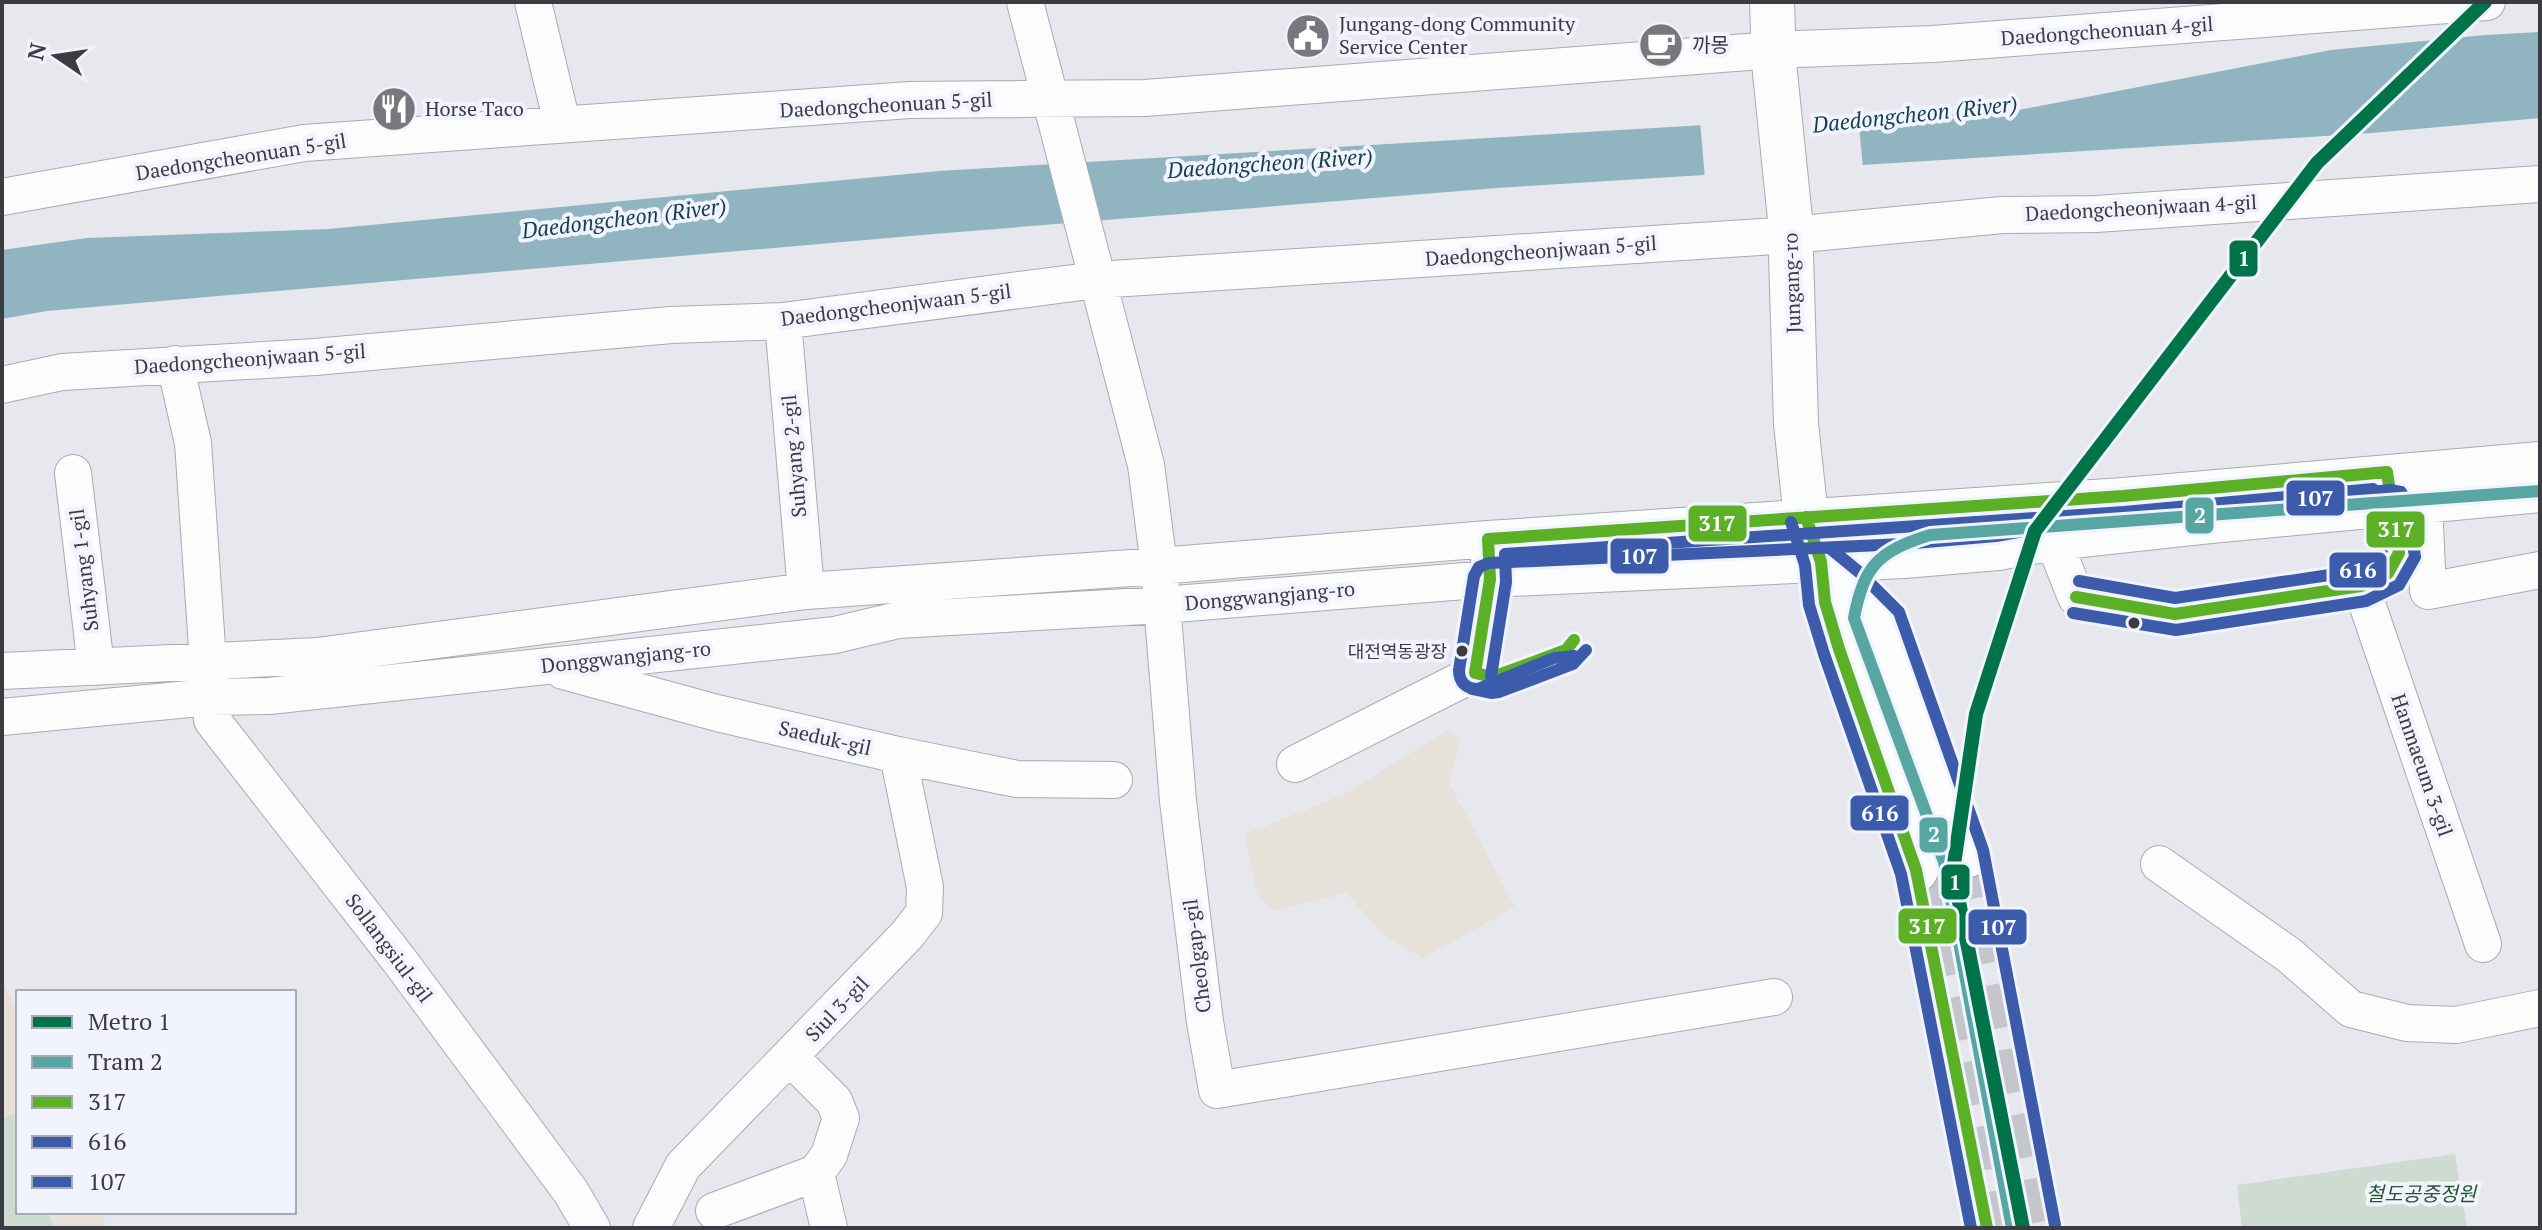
<svg xmlns="http://www.w3.org/2000/svg" width="2542" height="1230" font-family="'PT Serif','Noto Sans KR',serif">
	<rect width="100%" height="100%" fill="#e6e8ee"/>
	<path fill="#e6e1d9" d="M1448,730L1461,739L1449,783L1515,907L1423,958L1384,936L1347,893L1274,911L1257,894L1245,834L1345,794Z"/>
	<path fill="#e8e1d9" d="M2,980L18,1014V1212H101L107,1228H2Z"/>
	<path fill="#cddbd0" d="M14,1114L18,1126V1212H48L54,1228H2V1119Z
		M2455,1154L2467,1228H2242L2237,1185Z"/>
	<path fill="#90b5c1" d="M2540,32V118L2372,133L1497,188L934,234L47,311L2,319V250L87,238L328,229L939,171L1771,121L2008,112L2331,50L2485,35Z"/>
	<path fill="#e6e8ee" d="M1858,113L1863,169L1705,179L1700,121Z"/>
	<g fill="none" stroke-linecap="round" stroke-linejoin="round">
		<path stroke="#c4c6cb" stroke-width="44" stroke-dasharray="44 22" stroke-linecap="butt" d="M1968,855L2039,1228
			M1916,870L1987,1228"/>
		<g stroke="#aaabb0" stroke-width="38">
			<path id="minor" d="M533,2L562,123
				M1025,2L1146,465L1159,566L1178,801L1205,1022L1217,1090L1774,997
				M2,197L304,143L910,100L1145,98L1774,50L1933,44L2487,2
				M783,321L806,591
				M175,364L193,443L212,720L399,960L571,1192L592,1228
				M2,385L62,372L315,357L671,325L783,321L1096,280L1791,235L2002,215L2096,214L2540,184
				M73,473L96,667
				M2424,503L2428,591L2540,570
				M2054,542L2076,597L2175,614L2361,586L2388,573L2399,553L2389,484
				M2361,586L2483,944
				M2,671L317,656L806,591L1159,566L1488,539L2123,496L2540,460
				M563,671L717,713L898,755L1017,779L1114,780
				M2,717L210,697L269,696L835,635L898,620L1162,605L1490,579L1904,560L1998,552L2054,542L2210,525L2540,494
				M1295,764L1475,673L1490,579L1489,556
				M2159,864L2289,955L2351,1009L2407,1023L2456,1025L2540,1008
				M816,1173L829,1228
				M714,1211L816,1173L829,1155L841,1118L834,1101L790,1057
				M651,1228L683,1166L907,935L924,913L925,887L898,755"/>
		</g>
		<g stroke="#aaabb0" stroke-width="46">
			<path id="major" d="M1772,2L1774,63L1790,219L1796,424L1806,517L1821,562L1825,602L1839,649L1916,870
				M1821,562L1848,583L1884,619L1968,855"/>
		</g>
		<use href="#minor" stroke="#fbfcfc" stroke-width="36"/>
		<use href="#major" stroke="#fbfcfc" stroke-width="44"/>
		<g stroke="#f1f3ff" stroke-width="18">
			<path id="bus-1" d="M1806,517L1821,562L1825,602L1839,649L1916,870L1987,1228
				M1475,673L1490,579L1488,539L2123,496L2387,472L2399,553L2388,573L2361,586L2175,614L2076,597
				M1475,673L1493,677L1566,650L1574,640"/>
		</g>
		<g stroke="#f1f3ff" stroke-width="18">
			<path id="bus-2" d="M1791,522L1805,565L1809,605L1824,654L1901,874L1971,1228
				M1491,676L1506,582L1505,554L2124,512L2373,489L2382,550L2376,561L2356,571L2175,598L2079,581
				M1472,689L1491,693L1499,692L1573,664L1586,650"/>
		</g>
		<g stroke="#f1f3ff" stroke-width="18">
			<path id="bus-3" d="M1831,549L1859,572L1899,612L1983,850L2055,1225
				M1574,656L1554,658L1478,689C1466,689 1459,682 1459,670L1474,576L1479,567L1489,563L1903,544L1996,536L2052,526L2390,490L2401,492L2407,501L2415,557L2399,585L2366,601L2176,630L2073,613"/>
		</g>
		<use href="#bus-1" stroke="#5bb025" stroke-width="12"/>
		<use href="#bus-2" stroke="#3d5bab" stroke-width="12"/>
		<use href="#bus-3" stroke="#3d5bab" stroke-width="12"/>
		<g stroke="#f1f3ff" stroke-width="18">
			<path id="tram-1" d="M2012,1228L1944,862L1854,618C1864,565 1879,551 1930,535L2540,491"/>
		</g>
		<use href="#tram-1" stroke="#58a6a1" stroke-width="12"/>
		<g stroke="#f1f3ff" stroke-width="20">
			<path id="metro-1" d="M2023,1228L1953,871L1976,714L2035,531L2317,163L2485,2"/>
		</g>
		<use href="#metro-1" stroke="#007448" stroke-width="14"/>
	</g>
	<defs>
		<g id="civic-disc" transform="scale(2.3)"><circle r="9.5" fill="#77787e" stroke="#f1f3ff"/><path d="M-.6-6.5H3V-4.5H.6V-3L4-1V1h2V6H-6V1h2V-1L-.6-3ZM-1.2 2.5V6h2.4V2.5Z" fill="#fff"/></g>
		<g id="cafe-disc" transform="scale(2.3)"><circle r="9.5" fill="#77787e" stroke="#f1f3ff"/><path d="M-5.5-4.5H6V0H3Q3 3.5 0 3.5H-2.5Q-5.5 3.5-5.5 0ZM3-3.2v2h1.7v-2ZM-6 4.5H4V6H-6Z" fill="#fff"/></g>
		<g id="restaurant-disc" transform="scale(2.3)"><circle r="9.5" fill="#77787e" stroke="#f1f3ff"/><path d="M-5-6h1v4h1v-4h1v4h1v-4h1v5L-1.5 .5V6h-2V.5L-5-1ZM5-6V6H3V1.5H1.5Q1.5-4 5-6Z" fill="#fff"/></g>
	</defs>
	<g fill-rule="evenodd">
		<use href="#civic-disc" x="1308" y="36"/>
		<use href="#cafe-disc" x="1661" y="45"/>
		<use href="#restaurant-disc" x="394" y="109"/>
	</g>
	<g fill="#3b3c41" stroke="#f1f3ff" stroke-width="3">
		<circle cx="2134" cy="623" r="7"/>
		<circle cx="1462" cy="651" r="7"/>
	</g>
	<g text-anchor="middle" stroke-width="8" stroke-linejoin="round" paint-order="stroke">
		<g font-size="18" fill="#3b3c41" stroke="#f1f3ff" text-anchor="end">
			<text x="1447" y="658">대전역동광장</text>
		</g>
		<g font-size="20" fill="#3b3c41" stroke="#f1f3ff" text-anchor="start">
			<text x="1339" y="31">Jungang-dong Community<tspan x="1339" dy="23">Service Center</tspan></text>
			<text x="1692" y="52">까몽</text>
			<text x="425" y="116">Horse Taco</text>
		</g>
		<g font-size="20" fill="#3b3c41" stroke="#f1f3ff">
			<text transform="translate(2107 31) rotate(-4)" y="7">Daedongcheonuan 4-gil</text>
			<text transform="translate(886 105) rotate(-3)" y="7">Daedongcheonuan 5-gil</text>
			<text transform="translate(241 157) rotate(-9)" y="7">Daedongcheonuan 5-gil</text>
			<text transform="translate(2141 208) rotate(-3)" y="7">Daedongcheonjwaan 4-gil</text>
			<text transform="translate(1541 251) rotate(-4)" y="7">Daedongcheonjwaan 5-gil</text>
			<text transform="translate(1792 283) rotate(-92)" y="7">Jungang-ro</text>
			<text transform="translate(896 305) rotate(-7)" y="7">Daedongcheonjwaan 5-gil</text>
			<text transform="translate(250 359) rotate(-4)" y="7">Daedongcheonjwaan 5-gil</text>
			<text transform="translate(794 456) rotate(-95)" y="7">Suhyang 2-gil</text>
			<text transform="translate(84 570) rotate(-97)" y="7">Suhyang 1-gil</text>
			<text transform="translate(1270 596) rotate(-5)" y="7">Donggwangjang-ro</text>
			<text transform="translate(626 657) rotate(-6)" y="7">Donggwangjang-ro</text>
			<text transform="translate(825 738) rotate(13)" y="7">Saeduk-gil</text>
			<text transform="translate(2422 765) rotate(71)" y="7">Hanmaeum 3-gil</text>
			<text transform="translate(389 948) rotate(53)" y="7">Sollangsiul-gil</text>
			<text transform="translate(1197 956) rotate(-97)" y="7">Cheolgap-gil</text>
			<text transform="translate(837 1009) rotate(-46)" y="7">Siul 3-gil</text>
		</g>
		<g font-size="20" font-style="italic" fill="#255629" stroke="#f1f3ff">
			<text x="2421" y="1201">철도공중정원</text>
		</g>
		<g font-size="22" font-style="italic" fill="#12414d" stroke="#f1f3ff">
			<text transform="translate(1915 114) rotate(-6)" y="8">Daedongcheon (River)</text>
			<text transform="translate(1270 163) rotate(-4)" y="8">Daedongcheon (River)</text>
			<text transform="translate(624 218) rotate(-7)" y="8">Daedongcheon (River)</text>
		</g>
	</g>
	<g stroke="#f1f3ff" stroke-width="3">
		<rect x="2228" y="239" width="31" height="39" rx="8" fill="#007448"/>
		<rect x="2285" y="479" width="61" height="38" rx="8" fill="#3d5bab"/>
		<rect x="2184" y="496" width="31" height="39" rx="8" fill="#58a6a1"/>
		<rect x="1687" y="504" width="61" height="39" rx="8" fill="#5bb025"/>
		<rect x="2365" y="510" width="61" height="39" rx="8" fill="#5bb025"/>
		<rect x="1609" y="537" width="61" height="38" rx="8" fill="#3d5bab"/>
		<rect x="2328" y="551" width="60" height="38" rx="8" fill="#3d5bab"/>
		<rect x="1849" y="794" width="61" height="38" rx="8" fill="#3d5bab"/>
		<rect x="1918" y="816" width="31" height="38" rx="8" fill="#58a6a1"/>
		<rect x="1940" y="863" width="31" height="38" rx="8" fill="#007448"/>
		<rect x="1897" y="907" width="61" height="38" rx="8" fill="#5bb025"/>
		<rect x="1967" y="908" width="61" height="38" rx="8" fill="#3d5bab"/>
	</g>
	<g font-size="22" text-anchor="middle" font-weight="bold" fill="#fff">
		<text x="2244" y="266">1</text>
		<text x="2315" y="506">107</text>
		<text x="2200" y="523">2</text>
		<text x="1717" y="531">317</text>
		<text x="2396" y="537">317</text>
		<text x="1639" y="564">107</text>
		<text x="2358" y="578">616</text>
		<text x="1880" y="821">616</text>
		<text x="1934" y="842">2</text>
		<text x="1955" y="890">1</text>
		<text x="1927" y="934">317</text>
		<text x="1998" y="935">107</text>
	</g>
	<rect width="2542" height="1230" fill="none" stroke="#3b3c41" stroke-width="8"/>
	<rect x="16" y="990" width="280" height="224" fill="#f1f3ff" stroke="#a8aab3" stroke-width="2"/>
	<rect x="32" y="1016" width="40" height="12" fill="#007448" stroke="#a8aab3" stroke-width="2"/>
	<text x="88" y="1030" font-size="24" fill="#3b3c41">Metro 1</text>
	<rect x="32" y="1056" width="40" height="12" fill="#58a6a1" stroke="#a8aab3" stroke-width="2"/>
	<text x="88" y="1070" font-size="24" fill="#3b3c41">Tram 2</text>
	<rect x="32" y="1096" width="40" height="12" fill="#5bb025" stroke="#a8aab3" stroke-width="2"/>
	<text x="88" y="1110" font-size="24" fill="#3b3c41">317</text>
	<rect x="32" y="1136" width="40" height="12" fill="#3d5bab" stroke="#a8aab3" stroke-width="2"/>
	<text x="88" y="1150" font-size="24" fill="#3b3c41">616</text>
	<rect x="32" y="1176" width="40" height="12" fill="#3d5bab" stroke="#a8aab3" stroke-width="2"/>
	<text x="88" y="1190" font-size="24" fill="#3b3c41">107</text>
	<g transform="translate(56 56) rotate(283)" stroke="#f1f3ff" stroke-width="6" paint-order="stroke">
	<path d="M0-6L14 30L0 20L-14 30Z" fill="#3b3c41"/>
	<text y="-12" font-size="22" font-weight="bold" text-anchor="middle" fill="#3b3c41">N</text>
	</g>
</svg>
